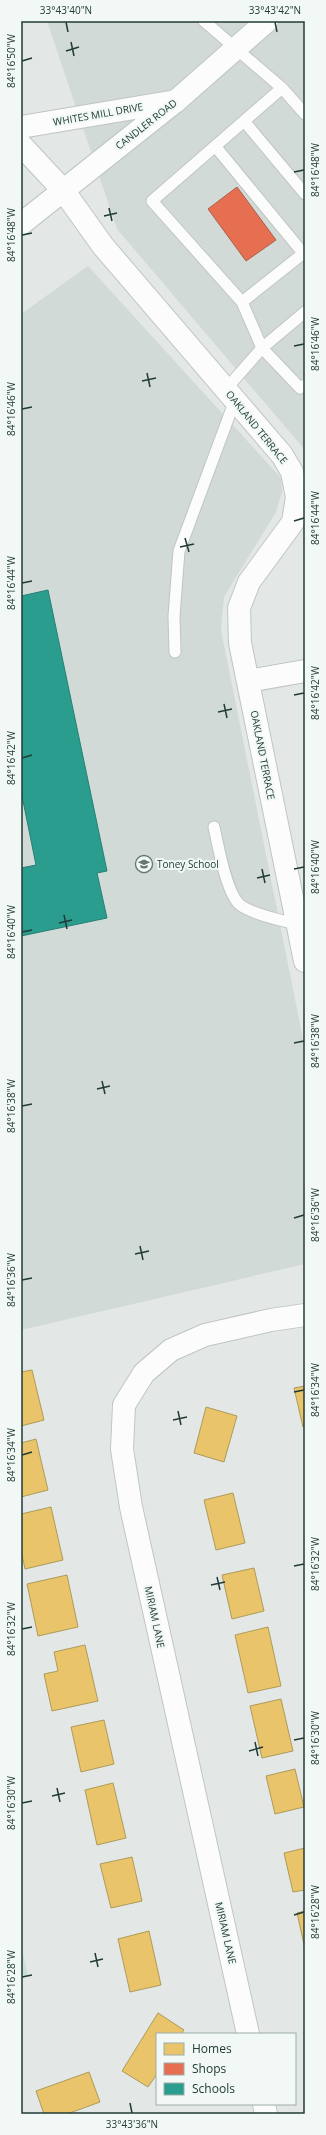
<svg xmlns="http://www.w3.org/2000/svg" width="326" height="2135" font-family="'Open Sans',sans-serif">
	<rect width="100%" height="100%" fill="#e3e8e6"/>
	<path fill="#d1dad6" d="M47,21H305V450L117,229Z
		M88,266L281,478L282,492L276,512L224,597L221,630L305,1049V1264L21,1330V314Z"/>
	<path fill="#cce1d4" d="M21,1945L28,1975L21,1980Z"/>
	<path fill="#e9c46a" stroke="#ad9b5a" d="M32,1370L44,1420L21,1426V1372Z
		M305,1386V1426L303,1427L294,1388Z
		M206,1407L237,1416L224,1462L194,1453Z
		M36,1439L48,1490L21,1497V1443Z
		M233,1493L245,1543L216,1550L204,1500Z
		M51,1507L63,1560L25,1569L21,1550V1514Z
		M254,1568L264,1611L232,1619L222,1575Z
		M67,1575L78,1627L38,1636L27,1584Z
		M268,1627L281,1686L248,1693L235,1635Z
		M85,1645L98,1701L52,1711L44,1674L58,1671L54,1652Z
		M281,1699L293,1751L262,1758L250,1706Z
		M104,1720L114,1764L81,1772L71,1727Z
		M295,1769L304,1807L275,1814L266,1776Z
		M113,1783L126,1838L97,1845L85,1790Z
		M305,1848V1890L293,1892L284,1853Z
		M132,1857L142,1901L111,1908L100,1864Z
		M305,1911V1949L297,1913Z
		M149,1931L161,1985L130,1992L118,1939Z
		M158,2013L184,2030L181,2034H157V2074L148,2087L122,2071Z
		M89,2072L100,2102L67,2114H44L36,2091Z"/>
	<path fill="#e76f51" stroke="#ac5f49" d="M237,187L276,240L246,261L208,209Z"/>
	<path fill="#2a9d8f" stroke="#278074" d="M48,590L107,871L97,873L107,918L21,936V868L36,865L21,791V596Z"/>
	<g fill="none" stroke-linecap="round" stroke-linejoin="round">
		<g stroke="#c0c5c3" stroke-width="13">
			<path id="lane" d="M204,21L282,88L305,114
				M282,88L152,201L242,302L262,348L300,388L305,385
				M244,121L305,194
				M215,146L303,253
				M242,302L305,252
				M226,389L262,348L305,312
				M175,652L174,616L179,551L235,400
				M214,827C218,845 226,891 239,904C249,913 283,921 297,924"/>
		</g>
		<g stroke="#c0c5c3" stroke-width="24">
			<path id="street" d="M21,127L176,101
				M21,145L63,190L103,246L282,455L292,472L297,497L293,522L249,582L239,608L240,643L305,961
				M248,681L305,671
				M248,2034L131,1507L122,1449L124,1405L144,1373L171,1350L205,1335L271,1320L305,1315
				M264,2104L266,2114"/>
		</g>
		<g stroke="#bfc6c4" stroke-width="24">
			<path id="secondary" d="M21,224L176,101L267,21"/>
		</g>
		<use href="#lane" stroke="#fbfcfb" stroke-width="11"/>
		<use href="#street" stroke="#fbfcfb" stroke-width="22"/>
		<use href="#secondary" stroke="#fbfcfb" stroke-width="22"/>
	</g>
	<path fill="none" stroke="#213b36" stroke-width="1.5" d="M66,22L68,32M275,22L277,32M71,42L74,56M66,51L79,47M22,61L32,58M294,172L304,170M109,208L112,221M104,216L117,213M22,235L32,233M294,346L304,344M147,373L150,387M142,381L156,378M22,409L32,407M294,521L304,518M185,538L189,552M180,547L194,544M22,583L32,581M294,695L304,693M224,704L227,718M218,712L232,709M22,758L32,755M262,869L265,883M294,869L304,867M257,878L270,875M64,915L67,929M59,923L72,920M22,932L32,930M294,1043L304,1041M102,1081L105,1094M97,1089L110,1086M22,1106L32,1104M294,1218L304,1215M140,1246L143,1260M135,1254L149,1251M22,1280L32,1278M294,1392L304,1390M178,1411L181,1425M173,1420L187,1417M22,1455L32,1452M294,1566L304,1564M217,1577L220,1590M211,1585L225,1582M22,1629L32,1627M294,1740L304,1738M255,1742L258,1756M249,1751L263,1747M57,1788L60,1802M52,1796L65,1793M22,1803L32,1801M294,1915L304,1912M95,1953L98,1967M90,1962L103,1959M22,1977L32,1975M130,2103L132,2113"/>
	<defs>
		<g id="school-ring" transform="scale(0.9)"><circle r="9.5" fill="#f1f8f5" stroke="#657874" stroke-width="1.5"/><path d="M0-5L7-2L0 1L-7-2ZM-4 1L0 2.5L4 1V4Q0 6-4 4Z" fill="#657874"/></g>
	</defs>
	<g fill-rule="evenodd">
		<use href="#school-ring" x="144" y="864"/>
	</g>
	<g text-anchor="middle" stroke-width="4" stroke-linejoin="round" paint-order="stroke">
		<g font-size="10" fill="#213b36" stroke="#f1f8f5">
			<text transform="translate(98 114) rotate(-10)" y="4">WHITES MILL DRIVE</text>
			<text transform="translate(146 124) rotate(-38)" y="4">CANDLER ROAD</text>
			<text transform="translate(257 427) rotate(51)" y="4">OAKLAND TERRACE</text>
			<text transform="translate(263 755) rotate(79)" y="4">OAKLAND TERRACE</text>
			<text transform="translate(155 1617) rotate(78)" y="4">MIRIAM LANE</text>
			<text transform="translate(226 1933) rotate(77)" y="4">MIRIAM LANE</text>
		</g>
		<g font-size="10" fill="#213b36" stroke="#f1f8f5" text-anchor="start">
			<text x="157" y="868">Toney School</text>
		</g>
	</g>
	<rect width="326" height="2135" fill="none" stroke="#f1f8f5" stroke-width="44"/>
	<rect x="156" y="2033" width="140" height="72" fill="#f1f8f5" stroke="#9eaca9"/>
	<rect x="164" y="2043" width="20" height="12" fill="#e9c46a" stroke="#9eaca9"/>
	<text x="192" y="2053" font-size="12" fill="#213b36">Homes</text>
	<rect x="164" y="2063" width="20" height="12" fill="#e76f51" stroke="#9eaca9"/>
	<text x="192" y="2073" font-size="12" fill="#213b36">Shops</text>
	<rect x="164" y="2083" width="20" height="12" fill="#2a9d8f" stroke="#9eaca9"/>
	<text x="192" y="2093" font-size="12" fill="#213b36">Schools</text>
	<rect x="22" y="22" width="282" height="2091" fill="none" stroke="#213b36" stroke-width="1.5"/>
	<g font-size="10" text-anchor="middle" fill="#213b36">
		<text x="66" y="14">33°43'40"N</text>
		<text x="275" y="14">33°43'42"N</text>
		<text transform="translate(11 61) rotate(-90)" y="4">84°16'50"W</text>
		<text transform="translate(315 170) rotate(-90)" y="4">84°16'48"W</text>
		<text transform="translate(11 235) rotate(-90)" y="4">84°16'48"W</text>
		<text transform="translate(315 344) rotate(-90)" y="4">84°16'46"W</text>
		<text transform="translate(11 409) rotate(-90)" y="4">84°16'46"W</text>
		<text transform="translate(315 518) rotate(-90)" y="4">84°16'44"W</text>
		<text transform="translate(11 583) rotate(-90)" y="4">84°16'44"W</text>
		<text transform="translate(315 693) rotate(-90)" y="4">84°16'42"W</text>
		<text transform="translate(11 758) rotate(-90)" y="4">84°16'42"W</text>
		<text transform="translate(315 867) rotate(-90)" y="4">84°16'40"W</text>
		<text transform="translate(11 932) rotate(-90)" y="4">84°16'40"W</text>
		<text transform="translate(315 1041) rotate(-90)" y="4">84°16'38"W</text>
		<text transform="translate(11 1106) rotate(-90)" y="4">84°16'38"W</text>
		<text transform="translate(315 1215) rotate(-90)" y="4">84°16'36"W</text>
		<text transform="translate(11 1280) rotate(-90)" y="4">84°16'36"W</text>
		<text transform="translate(315 1390) rotate(-90)" y="4">84°16'34"W</text>
		<text transform="translate(11 1455) rotate(-90)" y="4">84°16'34"W</text>
		<text transform="translate(315 1564) rotate(-90)" y="4">84°16'32"W</text>
		<text transform="translate(11 1629) rotate(-90)" y="4">84°16'32"W</text>
		<text transform="translate(315 1738) rotate(-90)" y="4">84°16'30"W</text>
		<text transform="translate(11 1803) rotate(-90)" y="4">84°16'30"W</text>
		<text transform="translate(315 1912) rotate(-90)" y="4">84°16'28"W</text>
		<text transform="translate(11 1977) rotate(-90)" y="4">84°16'28"W</text>
		<text x="132" y="2128">33°43'36"N</text>
	</g>
</svg>
